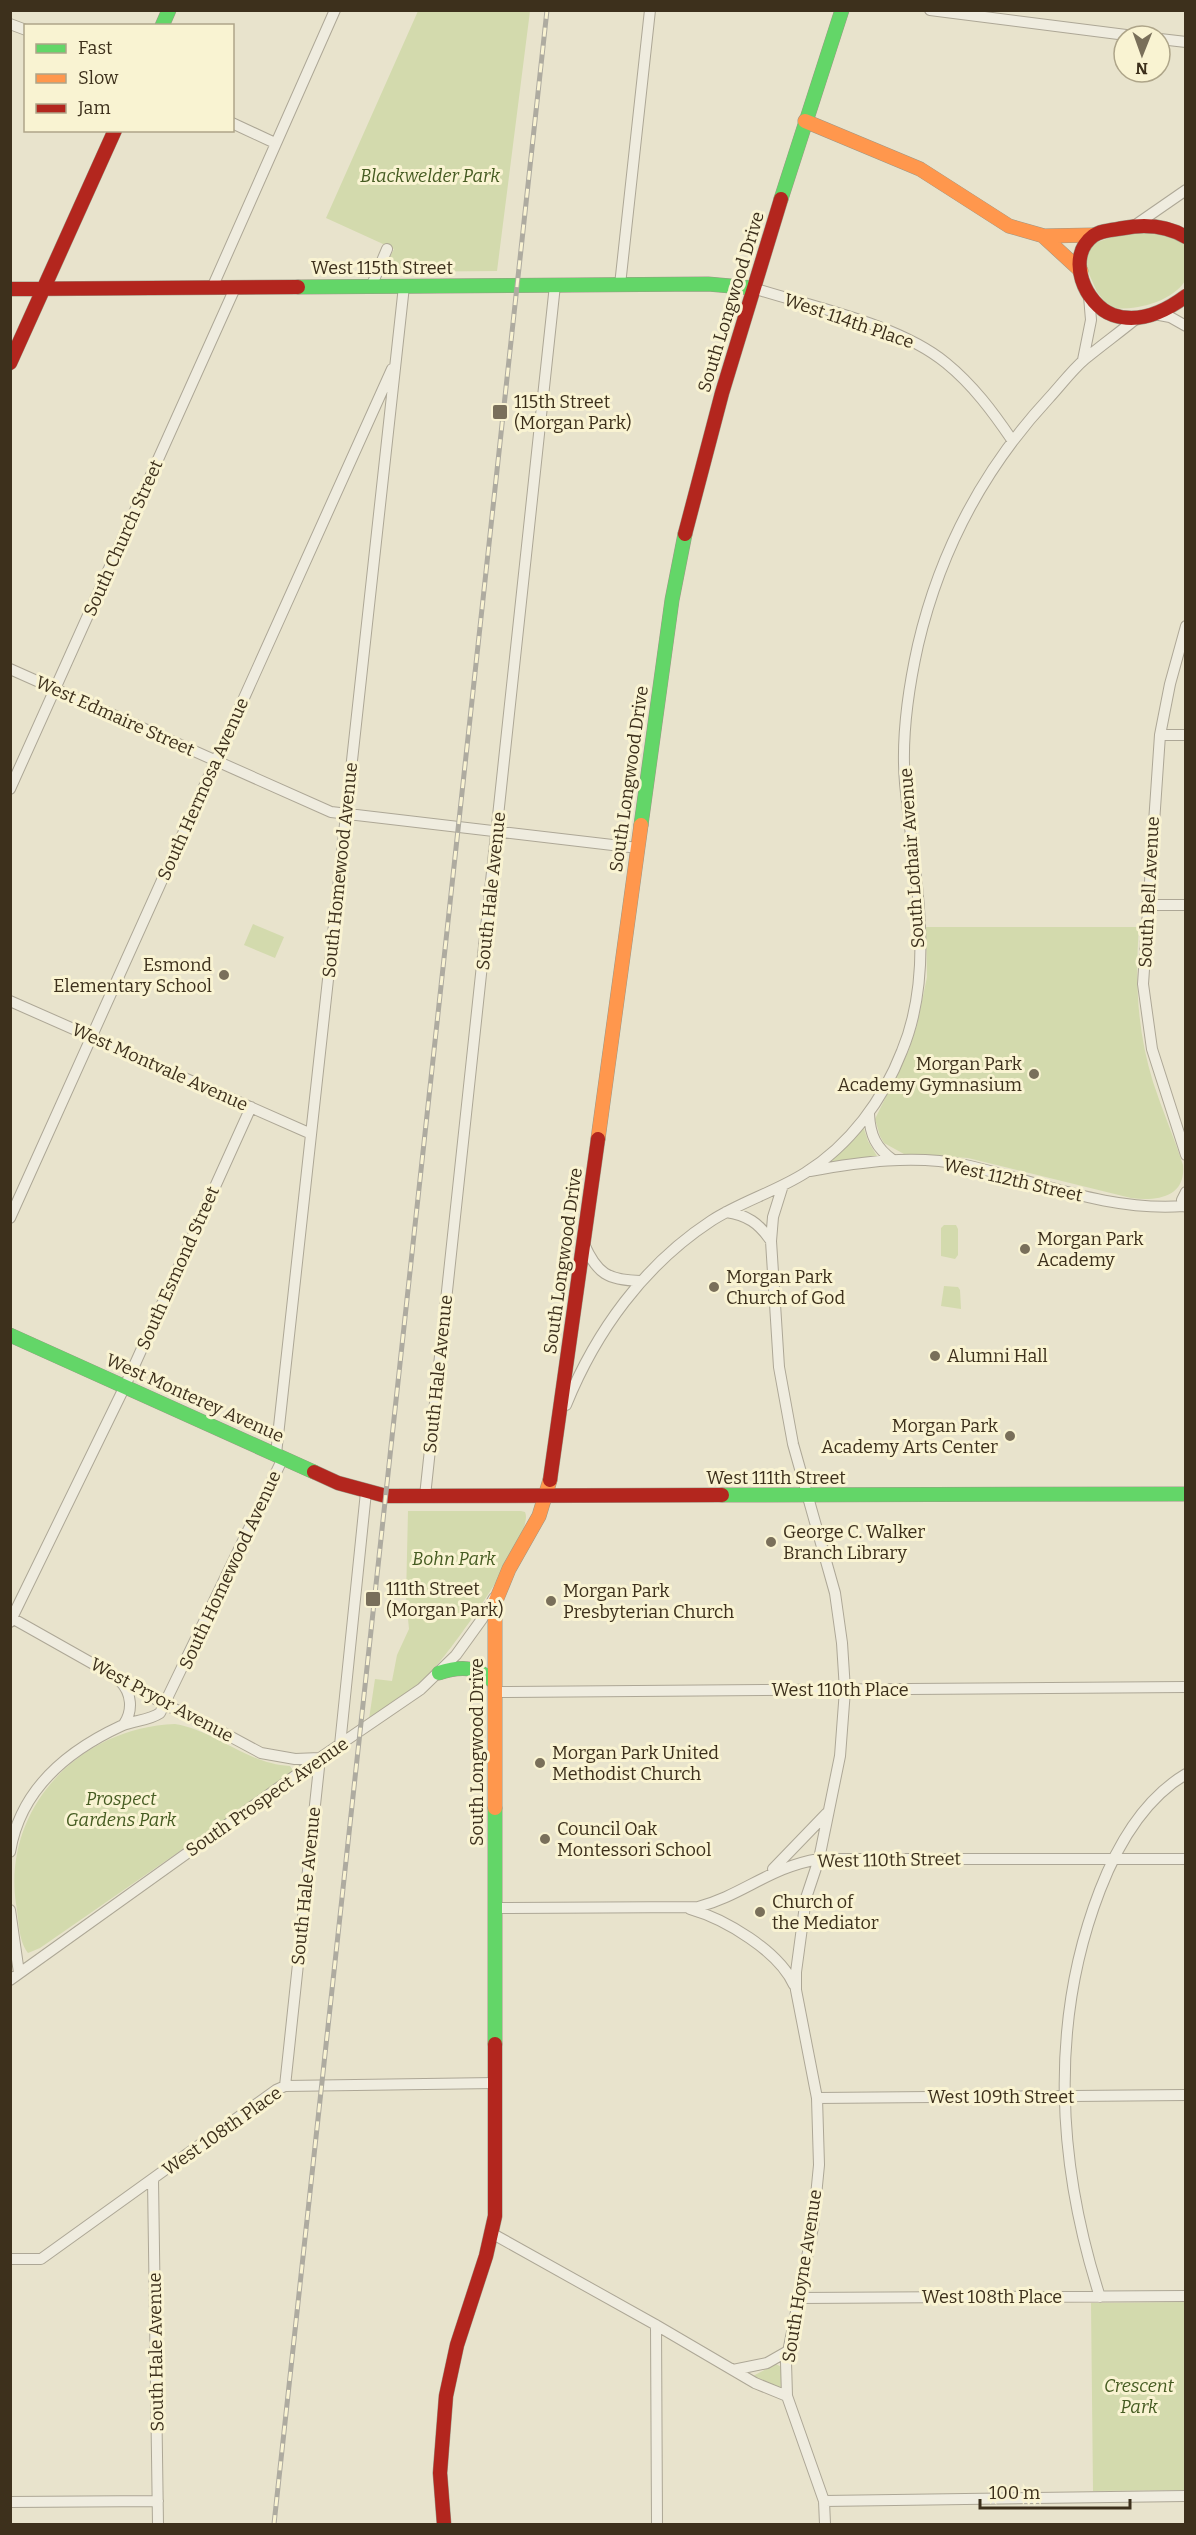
<svg xmlns="http://www.w3.org/2000/svg" width="1196" height="2535" font-family="Bitter,serif">
	<rect width="100%" height="100%" fill="#e8e3cc"/>
	<path fill="#d3daad" d="M418,11H530L497,271L382,272L394,249L326,218Z
		M1148,230L1179,239L1185,245V281C1171,303 1133,311 1110,308L1097,292L1082,258L1089,245L1118,235Z
		M253,924L284,937L275,958L244,945Z
		M926,927H1139C1135,981 1137,1030 1153,1082C1162,1110 1174,1137 1183,1165C1186,1198 1156,1201 1131,1198L968,1158L904,1154L884,1143L880,1136L875,1119L908,1052L917,1025L927,977Z
		M862,1129H864L868,1141L877,1156L830,1164L829,1162Z
		M944,1225H956L958,1229V1255L955,1259L941,1256V1228Z
		M944,1286L958,1287L960,1290L961,1309L941,1306Z
		M408,1511H521L525,1512C536,1534 448,1656 428,1675C410,1692 390,1705 369,1719L375,1679L392,1681L397,1655L409,1629L406,1598Z
		M175,1724C217,1731 247,1764 290,1766L294,1772L40,1948L28,1953C18,1940 19,1919 16,1904C2,1807 81,1727 175,1724Z
		M1185,2302V2490L1093,2491L1091,2303Z
		M776,2364L783,2368V2388L779,2390L753,2376Z"/>
	<g fill="none" stroke-linecap="round" stroke-linejoin="round">
		<g stroke="#ada796" stroke-width="12">
			<path id="street" d="M930,10L1134,36
				M10,24L26,30
				M1160,39L1186,42
				M232,123L275,143
				M1134,226L1186,190
				M620,285L650,10
				M371,287L387,249
				M212,288L335,10
				M753,288C812,307 899,324 946,363C973,385 993,412 1012,440
				M1154,314L1170,317L1186,326
				M1083,360L1091,320L1089,296
				M1186,626L1170,684L1160,735L1143,984L1152,1049L1186,1155
				M10,669L331,812L638,848
				M1160,735H1186
				M10,789L235,288
				M1147,905H1186
				M10,1001L309,1133
				M869,1114C870,1135 876,1148 893,1160
				M810,1171C860,1162 914,1154 965,1165C1037,1181 1109,1212 1184,1206
				M783,1185L773,1217L771,1241L779,1367L793,1444L835,1593L842,1643L845,1690L840,1756L819,1859L806,1898L796,1972V1990L817,2098L819,2165L813,2227L786,2362L787,2396L824,2501L825,2524
				M1186,1192L1182,1200L1186,1207
				M726,1212C747,1215 759,1223 771,1241
				M10,1218L392,369
				M584,1244C597,1274 608,1280 640,1281
				M566,1405C596,1331 644,1265 711,1221C740,1202 775,1192 805,1173C850,1145 883,1100 902,1051C937,967 913,870 905,783C901,737 908,690 918,645C940,551 984,468 1049,398C1061,385 1072,370 1085,359C1102,345 1120,332 1137,318
				M276,1454L404,286
				M425,1496L555,285
				M10,1617L166,1705L209,1725L261,1753L295,1759L320,1758L285,2086
				M10,1622L125,1386L251,1107
				M120,1681C132,1693 133,1711 124,1724
				M494,1692L1186,1687
				M340,1745L366,1492
				M10,1852C20,1790 67,1751 121,1726C134,1720 148,1721 160,1713L283,1458
				M773,1869L827,1813
				M495,1908L698,1907C743,1895 770,1867 819,1859H1186
				M690,1909C725,1919 779,1951 794,1985
				M10,1910L19,1973
				M10,1980L320,1758L421,1689L456,1655L482,1619L494,1598
				M817,2098L1186,2095
				M153,2180L158,2524
				M493,2234L656,2325L755,2383L787,2396
				M10,2259H41L276,2090L285,2086L495,2083
				M1100,2297C1057,2163 1049,2022 1100,1890C1117,1846 1144,1799 1186,1774
				M799,2298L1186,2296
				M656,2325L657,2524
				M733,2370L767,2363L788,2351
				M824,2501L1186,2496
				M10,2502L158,2501"/>
		</g>
		<g stroke="#9c9786" stroke-width="15">
			<path id="fast" d="M162,26L169,10
				M781,199L842,10
				M298,287L708,284L753,288
				M641,825L672,600L685,534
				M10,1335L314,1472
				M722,1495L1186,1494
				M439,1673C460,1666 477,1666 494,1682
				M495,1808V2044"/>
		</g>
		<g stroke="#9c9786" stroke-width="15">
			<path id="slow" d="M805,121L920,169L1009,226L1044,236L1094,235
				M1043,236L1081,271
				M598,1139L641,825
				M495,1808V1603L509,1569L539,1516L550,1480"/>
		</g>
		<g stroke="#9c9786" stroke-width="15">
			<path id="jam" d="M1186,237C1167,226 1146,224 1124,228C1114,230 1101,230 1093,236C1065,257 1085,305 1113,315C1139,324 1166,311 1186,296
				M10,289L298,287
				M10,363L115,130
				M685,534L722,393L781,199
				M314,1472L338,1483L386,1496L722,1495
				M550,1480L598,1139
				M444,2524L440,2473L446,2396L457,2345L486,2256L495,2216V2044"/>
		</g>
		<use href="#street" stroke="#efecdf" stroke-width="10"/>
		<use href="#fast" stroke="#63d668" stroke-width="14"/>
		<use href="#slow" stroke="#ff974d" stroke-width="14"/>
		<use href="#jam" stroke="#b3261e" stroke-width="14"/>
		<g stroke="#aeaba0" stroke-width="5">
			<path id="rail" d="M274,2524L547,10"/>
		</g>
		<use href="#rail" stroke="#f9f3d2" stroke-width="3" stroke-dasharray="9" stroke-linecap="butt"/>
	</g>
	<g fill="#796f5a" stroke="#f9f3d2" stroke-width="2">
		<rect x="492" y="404" width="16" height="16" rx="3"/>
		<circle cx="224" cy="975" r="6"/>
		<circle cx="1034" cy="1074" r="6"/>
		<circle cx="1025" cy="1249" r="6"/>
		<circle cx="714" cy="1287" r="6"/>
		<circle cx="935" cy="1356" r="6"/>
		<circle cx="1010" cy="1436" r="6"/>
		<circle cx="771" cy="1542" r="6"/>
		<rect x="365" y="1591" width="16" height="16" rx="3"/>
		<circle cx="551" cy="1601" r="6"/>
		<circle cx="540" cy="1763" r="6"/>
		<circle cx="545" cy="1839" r="6"/>
		<circle cx="760" cy="1912" r="6"/>
	</g>
	<g text-anchor="middle" stroke-width="6" stroke-linejoin="round" paint-order="stroke">
		<g font-size="18" font-style="italic" fill="#455b21" stroke="#f9f3d2">
			<text x="430" y="182">Blackwelder Park</text>
			<text x="454" y="1565">Bohn Park</text>
			<text x="121" y="1805">Prospect<tspan x="121" dy="21">Gardens Park</tspan></text>
			<text x="1139" y="2392">Crescent<tspan x="1139" dy="21">Park</tspan></text>
		</g>
		<g font-size="18" fill="#3d301c" stroke="#f9f3d2">
			<text x="382" y="274">West 115th Street</text>
			<text transform="translate(731 302) rotate(-73)" y="6">South Longwood Drive</text>
			<text transform="translate(849 321) rotate(19)" y="6">West 114th Place</text>
			<text transform="translate(123 538) rotate(-66)" y="6">South Church Street</text>
			<text transform="translate(115 716) rotate(24)" y="6">West Edmaire Street</text>
			<text transform="translate(629 779) rotate(-82)" y="6">South Longwood Drive</text>
			<text transform="translate(203 789) rotate(-66)" y="6">South Hermosa Avenue</text>
			<text transform="translate(912 858) rotate(-94)" y="6">South Lothair Avenue</text>
			<text transform="translate(340 870) rotate(-84)" y="6">South Homewood Avenue</text>
			<text transform="translate(491 891) rotate(-84)" y="6">South Hale Avenue</text>
			<text transform="translate(1149 892) rotate(-87)" y="6">South Bell Avenue</text>
			<text transform="translate(160 1067) rotate(24)" y="6">West Montvale Avenue</text>
			<text transform="translate(1013 1180) rotate(13)" y="6">West 112th Street</text>
			<text transform="translate(563 1261) rotate(-82)" y="6">South Longwood Drive</text>
			<text transform="translate(178 1268) rotate(-66)" y="6">South Esmond Street</text>
			<text transform="translate(438 1374) rotate(-84)" y="6">South Hale Avenue</text>
			<text transform="translate(195 1398) rotate(24)" y="6">West Monterey Avenue</text>
			<text x="776" y="1484">West 111th Street</text>
			<text transform="translate(230 1570) rotate(-65)" y="6">South Homewood Avenue</text>
			<text x="840" y="1696">West 110th Place</text>
			<text transform="translate(162 1700) rotate(28)" y="6">West Pryor Avenue</text>
			<text transform="translate(477 1752) rotate(-90)" y="6">South Longwood Drive</text>
			<text transform="translate(267 1797) rotate(-35)" y="6">South Prospect Avenue</text>
			<text transform="translate(889 1860) rotate(-1)" y="6">West 110th Street</text>
			<text transform="translate(306 1886) rotate(-84)" y="6">South Hale Avenue</text>
			<text x="1001" y="2103">West 109th Street</text>
			<text transform="translate(222 2131) rotate(-35)" y="6">West 108th Place</text>
			<text transform="translate(802 2276) rotate(-81)" y="6">South Hoyne Avenue</text>
			<text x="992" y="2303">West 108th Place</text>
			<text transform="translate(156 2352) rotate(-91)" y="6">South Hale Avenue</text>
		</g>
		<g font-size="18" fill="#3d301c" stroke="#f9f3d2" text-anchor="start">
			<text x="514" y="408">115th Street<tspan x="514" dy="21">(Morgan Park)</tspan></text>
			<text x="212" y="971" text-anchor="end">Esmond<tspan x="212" dy="21">Elementary School</tspan></text>
			<text x="1022" y="1070" text-anchor="end">Morgan Park<tspan x="1022" dy="21">Academy Gymnasium</tspan></text>
			<text x="1037" y="1245">Morgan Park<tspan x="1037" dy="21">Academy</tspan></text>
			<text x="726" y="1283">Morgan Park<tspan x="726" dy="21">Church of God</tspan></text>
			<text x="947" y="1362">Alumni Hall</text>
			<text x="998" y="1432" text-anchor="end">Morgan Park<tspan x="998" dy="21">Academy Arts Center</tspan></text>
			<text x="783" y="1538">George C. Walker<tspan x="783" dy="21">Branch Library</tspan></text>
			<text x="386" y="1595">111th Street<tspan x="386" dy="21">(Morgan Park)</tspan></text>
			<text x="563" y="1597">Morgan Park<tspan x="563" dy="21">Presbyterian Church</tspan></text>
			<text x="552" y="1759">Morgan Park United<tspan x="552" dy="21">Methodist Church</tspan></text>
			<text x="557" y="1835">Council Oak<tspan x="557" dy="21">Montessori School</tspan></text>
			<text x="772" y="1908">Church of<tspan x="772" dy="21">the Mediator</tspan></text>
		</g>
	</g>
	<rect width="1196" height="2535" fill="none" stroke="#3d301c" stroke-width="24"/>
	<rect x="24" y="24" width="210" height="108" fill="#f9f3d2" stroke="#aea589" stroke-width="1.5"/>
	<rect x="36" y="44" width="30" height="9" fill="#63d668" stroke="#aea589" stroke-width="1.5"/>
	<text x="78" y="54" font-size="18" fill="#3d301c">Fast</text>
	<rect x="36" y="74" width="30" height="9" fill="#ff974d" stroke="#aea589" stroke-width="1.5"/>
	<text x="78" y="84" font-size="18" fill="#3d301c">Slow</text>
	<rect x="36" y="104" width="30" height="9" fill="#b3261e" stroke="#aea589" stroke-width="1.5"/>
	<text x="78" y="114" font-size="18" fill="#3d301c">Jam</text>
	<g transform="translate(1142 54) rotate(181)"><circle r="28" fill="#f9f3d2" stroke="#aea589" stroke-width="1.5"/>
	<path d="M0-4.5L10 22L0 15L-10 22Z" fill="#796f5a"/>
	<text y="-9" font-size="16" font-weight="bold" text-anchor="middle" fill="#3d301c">N</text>
	</g>
	<path d="M980 2499v9h150v-9" fill="none" stroke="#3d301c" stroke-width="3"/>
	<text x="989" y="2499" font-size="18" fill="#3d301c" stroke="#f9f3d2" stroke-width="4.5" paint-order="stroke">100 m</text>
</svg>
